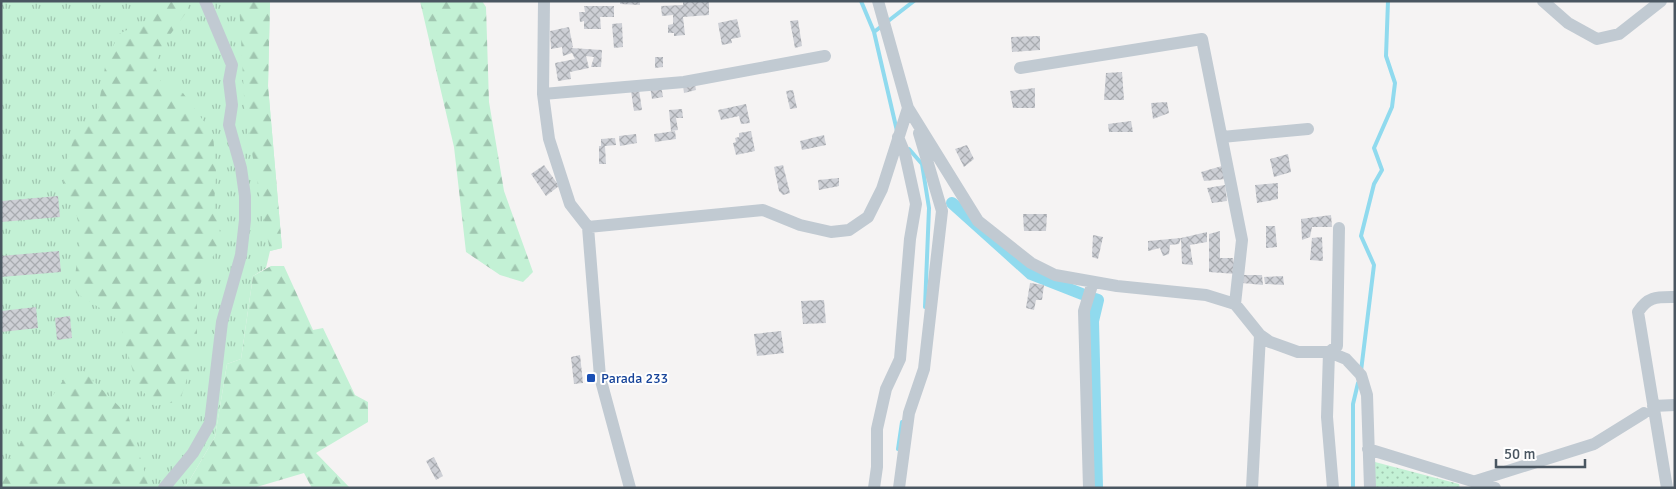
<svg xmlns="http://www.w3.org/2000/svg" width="1676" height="489" font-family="Signika,sans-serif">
	<defs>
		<pattern id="grass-tufts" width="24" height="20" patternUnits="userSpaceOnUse" patternTransform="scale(1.25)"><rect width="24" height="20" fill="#c3f1d5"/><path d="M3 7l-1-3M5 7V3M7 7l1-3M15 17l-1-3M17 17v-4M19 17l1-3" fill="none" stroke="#a0c6b0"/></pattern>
		<pattern id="forest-firs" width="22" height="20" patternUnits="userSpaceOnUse" patternTransform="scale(1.25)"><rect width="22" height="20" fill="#c3f1d5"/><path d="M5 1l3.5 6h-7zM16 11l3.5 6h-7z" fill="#a0c6b0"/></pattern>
		<pattern id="park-dots" width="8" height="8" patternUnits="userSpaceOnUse" patternTransform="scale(1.25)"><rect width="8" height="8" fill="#c3f1d5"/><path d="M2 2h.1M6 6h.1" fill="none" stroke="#a0c6b0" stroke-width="1.8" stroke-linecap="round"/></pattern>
		<pattern id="building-cross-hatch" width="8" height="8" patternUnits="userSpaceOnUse" patternTransform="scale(1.25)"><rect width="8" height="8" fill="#cdcfd5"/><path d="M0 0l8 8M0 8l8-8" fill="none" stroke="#a8abb0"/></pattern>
	</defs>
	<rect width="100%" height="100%" fill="#f5f3f3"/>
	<path fill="url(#grass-tufts)" d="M1,1H270L268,86L282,248L270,251L266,268L253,276L241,359L227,364L215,437L185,488H1Z"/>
	<path fill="url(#forest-firs)" d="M151,1H187L188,10L162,46L155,67L164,89L183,93L213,134L216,172L214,206L222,241L213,256L197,291V346L180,401L155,406L136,383L119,320L76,293L75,277L81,227L63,180L67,160L76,131L98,109L106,61L119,34L149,19Z
		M239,1H270L268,86L282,248L270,251L245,115Z
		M420,1H482L486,7L489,102L504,191L533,272L523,282L500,275L466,252L454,147Z
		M271,266H284L313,330L323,328L355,395L368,402V422L316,453L350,488H312L304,473L253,488H185L215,437L227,364L241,359L253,276Z
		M83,371L128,415L149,488H1V472L64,379Z"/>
	<path fill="url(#park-dots)" d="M1375,462L1459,484L1460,488H1373Z"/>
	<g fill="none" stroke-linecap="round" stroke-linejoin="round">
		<path stroke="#90daee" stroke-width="4" d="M861,1L874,32
			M897,131L874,32L914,1
			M909,149L922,164L929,208L925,307
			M1361,371L1374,265L1361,236L1374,184L1382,170L1374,148L1392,107L1395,83L1386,56L1388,1
			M898,449L902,422
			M1353,488V404L1358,383"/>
		<path stroke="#90daee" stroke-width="12" d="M952,203L1031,274L1082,294
			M1095,299L1098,300L1093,321L1097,488"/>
	</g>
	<path fill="url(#building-cross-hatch)" d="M620,1H640V5L620,4Z
		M683,1H709V15L683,17L685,35L674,36V33H668V25L673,24V15L662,16L661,6L683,5Z
		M584,6H614V17H600L601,29H584V21L580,22L579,12H585Z
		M737,19L741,37L731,39L732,43L722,45L718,23Z
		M798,20L802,46L795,48L790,21Z
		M622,23L623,47L614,48L612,24Z
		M569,27L573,47L571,48L602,50L601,67H591L594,57L586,56L589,68L570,72L571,79L558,81L555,63L575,59L572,53L563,56L562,47L551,49L550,31Z
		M1040,36V50L1012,52L1011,37Z
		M655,57H663V67L655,68Z
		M1122,72L1124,100H1104L1106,73Z
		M682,79H694L696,90L684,93Z
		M661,85L663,97L652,99L650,87Z
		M1035,88V108H1013L1010,91Z
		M639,90L642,110L634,111L631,91Z
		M793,90L797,108L790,109L786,91Z
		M1167,102L1169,113L1153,119L1151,103Z
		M746,104L750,123L741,124L739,116L721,120L718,110Z
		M682,109L683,118H676L678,130L671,131L669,110Z
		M1131,121L1133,132H1109L1108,124Z
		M675,131L676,139L655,142L654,134Z
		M751,131L755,151L736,155L733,143L736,142L735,138L739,137V133Z
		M636,134L637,143L620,146L619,136Z
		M824,135L826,145L802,150L800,141Z
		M615,138L616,145L605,146L606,164H599V146H601V139Z
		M967,145L974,159L964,167L955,149Z
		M1288,154L1291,172L1274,177L1270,159Z
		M544,165L559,186L546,196L531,174Z
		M783,165L790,193L783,195L779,191L774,167Z
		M1222,166L1226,179L1204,181L1201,172Z
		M839,178V186L819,190L818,180Z
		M1278,183V199L1257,203L1255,185Z
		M1225,185L1227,201L1212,203L1207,188Z
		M58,196L60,217L1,222V201Z
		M1023,214H1047L1046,231H1024Z
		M1331,215L1332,227H1312L1310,237L1302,240L1301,219Z
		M1266,226H1275L1277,247L1266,248Z
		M1220,231V258H1233L1236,274L1209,272V234Z
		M1207,232V242L1190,245L1193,265L1182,264L1181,238Z
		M1093,235L1103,237L1098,259L1092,257Z
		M1322,237L1323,261L1310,260L1312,238Z
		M1181,238L1179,244L1170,245L1169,254L1163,256L1160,248L1148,251V241Z
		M59,251L61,272L1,277V256Z
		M1243,275H1262L1263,285L1242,283Z
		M1283,276L1284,285L1265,284L1264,277Z
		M1030,283L1044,285L1042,300H1036L1034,310L1026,308Z
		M824,300L826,323L803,324L801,301Z
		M36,307L38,328L1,332V311Z
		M70,316L72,338L57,340L55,318Z
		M781,331L784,353L757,356L754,334Z
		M580,355L583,383L574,384L571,357Z
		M434,457L443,476L436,480L426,461Z"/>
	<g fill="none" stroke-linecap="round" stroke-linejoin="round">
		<path stroke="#c1cad2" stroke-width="12" d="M544,1L543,94L549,139L570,204L588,227L600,377L630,488
			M878,1L908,108L978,221L1031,263L1055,275L1117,286L1206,295L1235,304L1260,335L1270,342L1298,352H1329L1346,359L1361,375L1367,395L1370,488
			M1543,1L1568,23L1597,39L1619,34L1661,1
			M1020,68L1202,39L1242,240L1235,304
			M543,94L684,82L825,56
			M1222,137L1308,129
			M588,227L763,210L800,225L831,232L849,230L868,217L882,189L908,108
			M1653,406L1675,405
			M1368,449L1495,488
			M1476,481L1594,444L1644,413
			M164,488L193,453L210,423L222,322L241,255L245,220V196L241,168L229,125L232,105L229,81L232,65L205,1
			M874,488L877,467V429L886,389L900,359L910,239L916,204L905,154L898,137
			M899,488L909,413L924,369L942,211L919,133
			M1089,488L1084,311L1093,282
			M1252,488L1260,335
			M1333,488L1327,417L1329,352L1337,346L1339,228
			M1667,488L1638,312C1648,296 1657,297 1675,297"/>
	</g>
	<rect fill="#1a4fb4" stroke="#fff" stroke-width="2" x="586" y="373" width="10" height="10" rx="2.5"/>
	<g text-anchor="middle" stroke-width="4" stroke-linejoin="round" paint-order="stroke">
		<g font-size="14" fill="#164399" stroke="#fff" text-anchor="start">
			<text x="601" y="383">Parada 233</text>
		</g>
	</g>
	<rect width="1676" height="489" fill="none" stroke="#4a5661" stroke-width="5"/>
	<path d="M1496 459v8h89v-8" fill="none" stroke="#4a5661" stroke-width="2.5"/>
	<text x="1504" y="459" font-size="15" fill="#4a5661" stroke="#ffffff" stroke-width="4" paint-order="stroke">50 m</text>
</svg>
